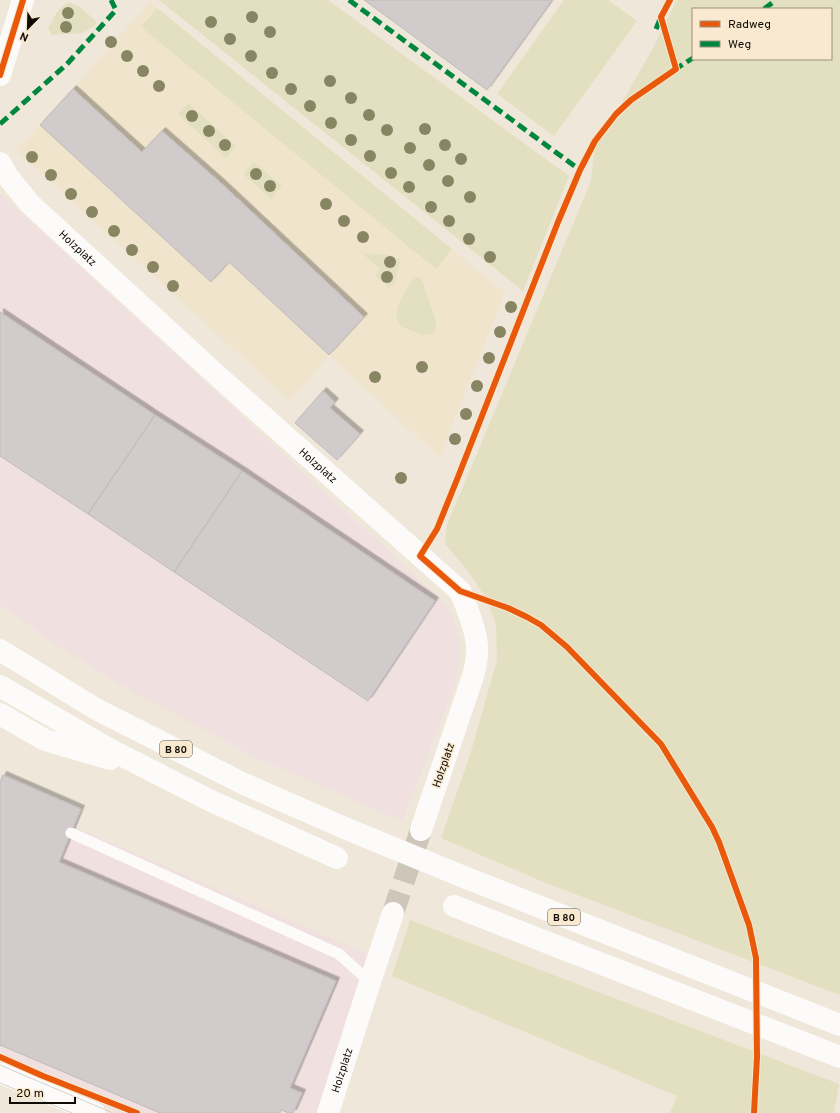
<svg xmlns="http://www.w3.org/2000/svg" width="840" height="1113" font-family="Overpass,sans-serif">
	<defs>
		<filter id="shadow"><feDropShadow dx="3.5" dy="-3.5" stdDeviation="0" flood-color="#0004"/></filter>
	</defs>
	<rect width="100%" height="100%" fill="#efe7d9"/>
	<path fill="#f0e0e0" d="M0,193L435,594L449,609L455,624L459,641L460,662L454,688L402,821L259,759L133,692L50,641L0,604Z
		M0,773L81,809L77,828L372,956L320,1113H121L0,1063Z"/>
	<path fill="#f1e4cc" d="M150,2L505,293L439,457L329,355L290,401L16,150L73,89Z"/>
	<path fill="#e2e0c1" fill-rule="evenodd" d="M159,0H328L569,176L523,291Z
		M564,0H608L637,21L554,136L497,94Z
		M677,0H840V995L541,881L441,838L470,755L497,660L496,624L486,598L464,566L445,544L447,525L591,181L595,141L616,113L653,48ZM693,9H831V59H693Z
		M69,2L80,7L96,21L95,26L82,33L52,35L48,29C53,19 58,6 69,2Z
		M157,8L452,249L436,269L141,27Z
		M188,103L236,146L226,158L178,114Z
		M254,162L282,186L271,199L243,174Z
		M362,253L388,255L401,259L394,284L389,288L375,275L380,269Z
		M418,277L422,280L436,321V328L433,334L423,335L402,327L398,323L396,315L399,303L412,280Z
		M410,920L839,1084L834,1113H670L677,1096L392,976Z"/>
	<path fill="#d1cccb" stroke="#c0bbba" filter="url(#shadow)" d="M364,0H552L487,90Z
		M73,89L142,152L162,131L221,183L364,317L329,355L229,262L211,282L40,125Z
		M0,312L155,415L88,514L0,456Z
		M323,391L335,402L330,408L360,434L337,460L295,423Z
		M155,415L242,471L174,572L88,514Z
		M242,471L435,601L368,701L174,572Z
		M3,775L81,809L59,862L336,981L290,1088L302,1093L293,1113H289L281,1110L280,1113H160L0,1045V782Z"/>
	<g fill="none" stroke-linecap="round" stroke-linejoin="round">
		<path stroke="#cec6b9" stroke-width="22" stroke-dasharray="22 11" stroke-linecap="butt" d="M393,913L421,830"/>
		<path stroke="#fdfbf9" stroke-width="11" d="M71,833L339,954L370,982"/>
		<path stroke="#fdfbf9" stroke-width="21" d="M0,1073L95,1113"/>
		<g stroke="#fdfbf9" stroke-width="22">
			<path d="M0,75L23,0"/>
			<path id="s1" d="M0,163L8,177L30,204L221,379L460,591C467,608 479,636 477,654C477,661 475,669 473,676L421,830"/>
			<path id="s2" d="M328,1113L370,982L393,913"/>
		</g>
		<path stroke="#fdfbf9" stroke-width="22" d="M0,650L96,709L242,783L347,829L464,877L840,1025
			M0,686L109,749L209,800L337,858
			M0,714L45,740L110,759
			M454,906L840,1057"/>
		<path stroke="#d3d1cd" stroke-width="1" d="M0,1065L113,1113
			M0,1083L72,1113"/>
		<path stroke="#00873e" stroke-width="5" stroke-dasharray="10 5" stroke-linecap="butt" d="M349,0L580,170
			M764,9L776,0
			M656,29L661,17
			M674,70L693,58
			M0,124L67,64L116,10L111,0"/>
		<g stroke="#f8e9d0" stroke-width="8">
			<path id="cycleway" d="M670,0L661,17L676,69L631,100L616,114L595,141L580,170L558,222L458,477L437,529L420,556L460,591L508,608L527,617L541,625L567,647L661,744L712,827L719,842L749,925L756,958L757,1057L754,1113
				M0,75L23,0
				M0,1057L43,1076L137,1113"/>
		</g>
		<use href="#cycleway" stroke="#e8590c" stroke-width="6"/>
	</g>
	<g fill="#888563">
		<circle cx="68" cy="13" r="6"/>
		<circle cx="252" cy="17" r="6"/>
		<circle cx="211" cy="22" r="6"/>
		<circle cx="66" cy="27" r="6"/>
		<circle cx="270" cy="32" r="6"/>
		<circle cx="230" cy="39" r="6"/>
		<circle cx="111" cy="42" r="6"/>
		<circle cx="127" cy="56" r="6"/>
		<circle cx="251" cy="56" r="6"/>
		<circle cx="143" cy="71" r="6"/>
		<circle cx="272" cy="73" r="6"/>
		<circle cx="330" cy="81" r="6"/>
		<circle cx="159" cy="86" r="6"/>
		<circle cx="291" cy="89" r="6"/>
		<circle cx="351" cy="98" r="6"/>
		<circle cx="310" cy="106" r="6"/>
		<circle cx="369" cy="115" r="6"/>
		<circle cx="192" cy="116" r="6"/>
		<circle cx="331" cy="123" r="6"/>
		<circle cx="425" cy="129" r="6"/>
		<circle cx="387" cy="130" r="6"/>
		<circle cx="209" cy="131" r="6"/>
		<circle cx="351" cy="140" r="6"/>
		<circle cx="225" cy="145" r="6"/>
		<circle cx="445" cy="145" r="6"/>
		<circle cx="410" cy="148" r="6"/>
		<circle cx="370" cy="156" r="6"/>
		<circle cx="32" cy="157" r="6"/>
		<circle cx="461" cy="159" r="6"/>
		<circle cx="429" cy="165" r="6"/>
		<circle cx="391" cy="173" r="6"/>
		<circle cx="256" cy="174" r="6"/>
		<circle cx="51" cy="175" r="6"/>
		<circle cx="448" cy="181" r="6"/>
		<circle cx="270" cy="186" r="6"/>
		<circle cx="409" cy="187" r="6"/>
		<circle cx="71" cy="194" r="6"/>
		<circle cx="470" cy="197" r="6"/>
		<circle cx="326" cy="204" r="6"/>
		<circle cx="431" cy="207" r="6"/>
		<circle cx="92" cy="212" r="6"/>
		<circle cx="344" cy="221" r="6"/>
		<circle cx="449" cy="221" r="6"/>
		<circle cx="114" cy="231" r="6"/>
		<circle cx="363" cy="237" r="6"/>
		<circle cx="469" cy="239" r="6"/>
		<circle cx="132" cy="250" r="6"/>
		<circle cx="490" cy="257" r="6"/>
		<circle cx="390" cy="262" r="6"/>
		<circle cx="153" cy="267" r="6"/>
		<circle cx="387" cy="277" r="6"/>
		<circle cx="173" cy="286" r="6"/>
		<circle cx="511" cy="307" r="6"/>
		<circle cx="500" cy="332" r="6"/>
		<circle cx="489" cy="358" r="6"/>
		<circle cx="422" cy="367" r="6"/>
		<circle cx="375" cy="377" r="6"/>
		<circle cx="477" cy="386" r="6"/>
		<circle cx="466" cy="414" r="6"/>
		<circle cx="455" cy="439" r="6"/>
		<circle cx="401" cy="478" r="6"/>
	</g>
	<g text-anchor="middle" stroke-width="3" stroke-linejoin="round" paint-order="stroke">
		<g fill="#f8e9d0" stroke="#564e41" stroke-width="1">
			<rect x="160" y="741" width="32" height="16" rx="3"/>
			<rect x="548" y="909" width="32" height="16" rx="3"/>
		</g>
		<g font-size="10" font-weight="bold" fill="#100b04">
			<text x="176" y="753">B 80</text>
			<text x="564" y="921">B 80</text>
		</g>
		<g font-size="11" fill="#100b04" stroke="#f8e9d0">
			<text dy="4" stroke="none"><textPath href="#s1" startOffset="116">Holzplatz</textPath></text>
			<text dy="4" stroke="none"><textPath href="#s1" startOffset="440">Holzplatz</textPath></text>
			<text transform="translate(443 765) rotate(-71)" y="4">Holzplatz</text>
			<text dy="4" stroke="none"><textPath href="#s2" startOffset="45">Holzplatz</textPath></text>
		</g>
	</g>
	<rect x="692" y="8" width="140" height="52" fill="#f8e9d0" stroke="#9b907e"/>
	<rect x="700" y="21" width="20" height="6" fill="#e8590c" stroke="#9b907e"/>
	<text x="728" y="28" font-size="12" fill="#100b04">Radweg</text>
	<rect x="700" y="41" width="20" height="6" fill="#00873e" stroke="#9b907e"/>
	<text x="728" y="48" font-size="12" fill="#100b04">Weg</text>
	<g transform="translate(28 28) rotate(203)" stroke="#f8e9d0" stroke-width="3" paint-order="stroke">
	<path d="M0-3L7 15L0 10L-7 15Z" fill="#100b04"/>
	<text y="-6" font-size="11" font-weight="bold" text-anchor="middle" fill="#100b04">N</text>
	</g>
	<path d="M10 1097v6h65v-6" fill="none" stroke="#100b04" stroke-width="2"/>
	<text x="16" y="1097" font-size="12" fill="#100b04" stroke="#f8e9d0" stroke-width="3" paint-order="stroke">20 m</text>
</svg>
